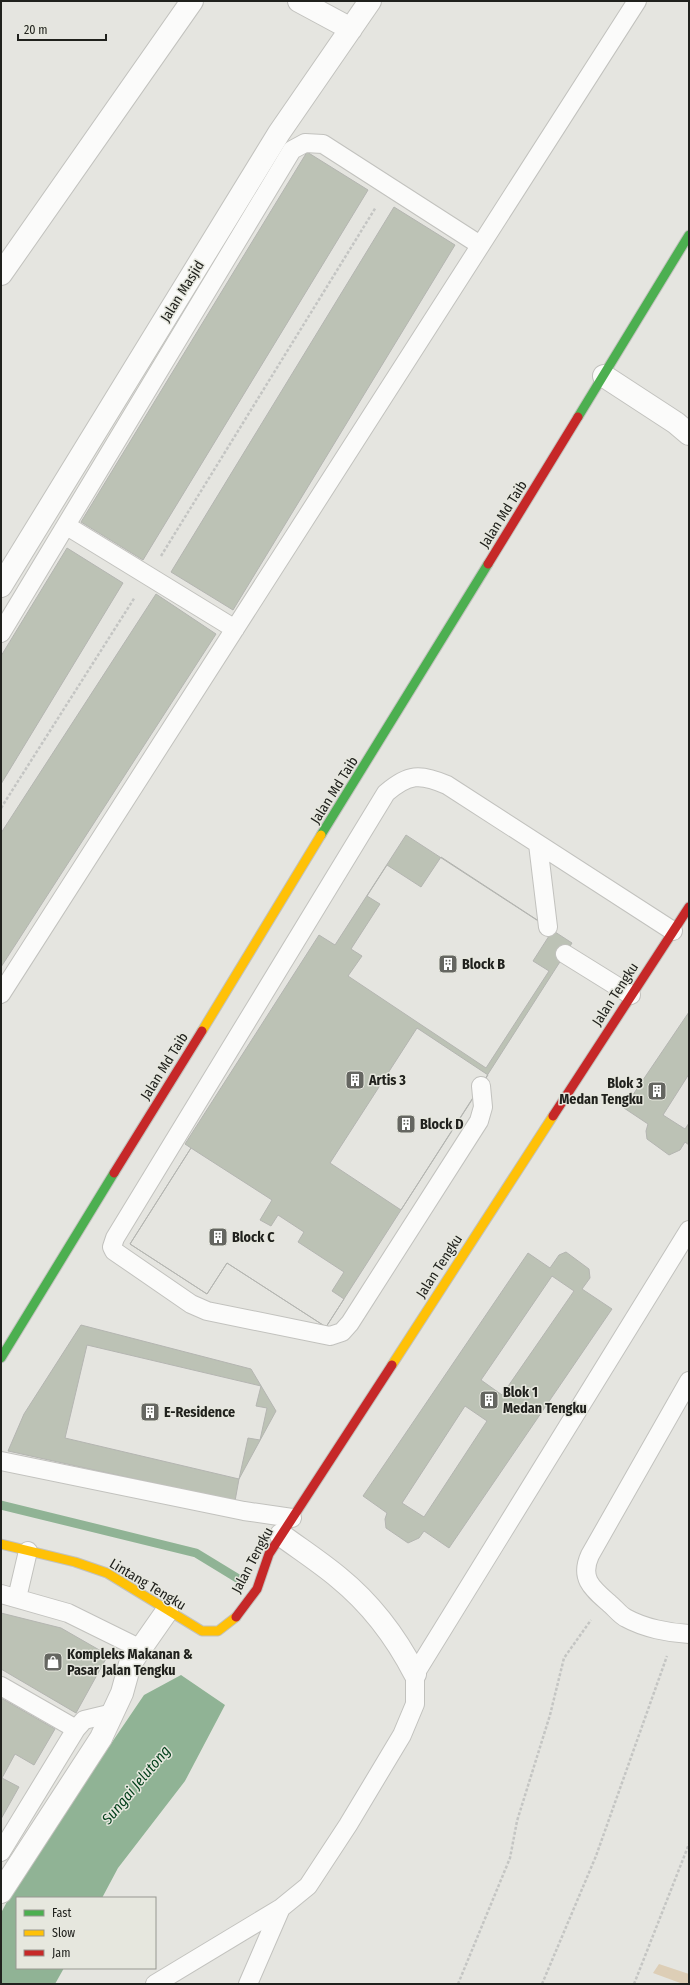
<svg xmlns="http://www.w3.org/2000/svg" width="690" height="1985" font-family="'Fira Sans Condensed',sans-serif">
	<rect width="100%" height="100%" fill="#e5e5e0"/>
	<path fill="#ddceb6" d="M659,1964L689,1974V1984H683L653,1973Z"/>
	<path fill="#90b395" d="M181,1675L225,1705L185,1781L118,1868L102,1898H17V1968H64L55,1984H1V1913L18,1881L144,1695Z"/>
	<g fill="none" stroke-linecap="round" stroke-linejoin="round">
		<path stroke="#90b395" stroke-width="9" d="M1,1505L196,1553L237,1578"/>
	</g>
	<path fill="#bcc2b5" stroke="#b4b5b1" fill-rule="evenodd" d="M307,152L368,190L143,560L81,522Z
		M394,207L455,245L233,610L171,572Z
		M67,548L123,583L1,784V656Z
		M156,594L216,634L1,967V833Z
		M406,835L572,943L326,1327L227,1263L207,1294L130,1244L191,1148L185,1144L319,935L335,945Z
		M441,857L548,927L549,936L533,961L549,971L486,1068L348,976L362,956L351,949L380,904L367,896L387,865L421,887Z
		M689,1012V1074L663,1115L685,1129L689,1123V1145L685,1142L680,1150L669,1155L647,1139L646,1131L648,1124L624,1108Z
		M417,1028L488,1075L401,1210L330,1163Z
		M191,1148L272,1200L260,1220L271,1226L278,1215L304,1232L298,1242L344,1272L332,1291L344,1299L326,1327L227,1263L207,1294L130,1244Z
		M566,1252L589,1269L590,1278L582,1289L612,1309L449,1548L424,1531L419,1538L408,1543L386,1528L385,1519L387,1513L363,1496L528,1253L550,1268L559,1255ZM552,1276L574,1291L502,1395L481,1380ZM465,1406L487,1421L424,1517L402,1503Z
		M81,1325L251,1369L276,1411L239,1479L235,1501L8,1451L24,1414Z
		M87,1345L261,1386L256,1406L267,1408L260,1440L248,1438L239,1479L65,1438Z
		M1,1613L61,1628L108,1655L76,1713L1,1669Z
		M1,1698L55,1729L34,1765L15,1754L2,1778L19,1787L1,1819Z"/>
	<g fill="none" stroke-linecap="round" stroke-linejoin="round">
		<g stroke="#c2c2be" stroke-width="20">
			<path id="lane" d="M67,526L235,629
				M1,633L292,150L305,143L323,144L480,245
				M538,844L548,927
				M565,954L631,995
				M1,994L637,1
				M481,1086L483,1107L479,1121L350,1323L342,1332L330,1336L207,1311L191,1304L114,1251L112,1247L115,1238L386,793C408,774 420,773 447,785L673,931
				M689,1381L590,1555C579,1579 593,1589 610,1604C615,1608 620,1615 626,1618C644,1628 669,1633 689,1634
				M1,1461L244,1511L292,1518
				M1,1594L68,1613L141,1649
				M17,1598L28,1551
				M1,1686L76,1729L1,1852
				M76,1729L84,1720L113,1713
				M155,1984L281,1908L308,1886L348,1825L402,1735L415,1704V1674L689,1230
				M248,1984L281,1908"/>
		</g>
		<g stroke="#c2c2be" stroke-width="24">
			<path id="street" d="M299,1L351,29
				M1,274L192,1
				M604,376L676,423L689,434
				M1,586L279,133L370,1
				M281,1535C300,1549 320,1562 338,1577C370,1603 396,1637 415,1674
				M1,1892L101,1738L122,1693L130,1664L167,1611"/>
		</g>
		<g stroke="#c2c2be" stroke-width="11">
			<path id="fast" d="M578,417L689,235
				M321,835L488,564
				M1,1358L114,1173"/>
		</g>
		<g stroke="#c2c2be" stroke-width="11">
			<path id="slow" d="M202,1031L321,835
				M392,1365L553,1116
				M1,1544L75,1562L107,1573L202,1631H218L236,1617"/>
		</g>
		<g stroke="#c2c2be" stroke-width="11">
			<path id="jam" d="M488,564L578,417
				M553,1116L689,907
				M114,1173L202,1031
				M236,1617L257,1589L269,1554L392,1365"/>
		</g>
		<path stroke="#c4c5c3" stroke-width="2.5" stroke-dasharray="3 2" stroke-linecap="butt" d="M161,556L376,207
			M1,808L135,597
			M458,1984L510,1858L517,1821L550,1715L564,1658L591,1620
			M542,1984L596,1856L667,1656
			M634,1984L689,1844"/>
		<use href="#lane" stroke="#fbfbfa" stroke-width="18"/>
		<use href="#street" stroke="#fbfbfa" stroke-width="22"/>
		<use href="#fast" stroke="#4caf50" stroke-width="9"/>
		<use href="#slow" stroke="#ffc107" stroke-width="9"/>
		<use href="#jam" stroke="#c62828" stroke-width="9"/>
	</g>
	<defs>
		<g id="building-square" transform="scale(1)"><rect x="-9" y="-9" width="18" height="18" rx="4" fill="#656661" stroke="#e6e7de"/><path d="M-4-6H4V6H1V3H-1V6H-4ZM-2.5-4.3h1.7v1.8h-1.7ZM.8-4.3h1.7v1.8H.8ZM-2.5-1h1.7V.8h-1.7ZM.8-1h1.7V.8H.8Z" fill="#fff"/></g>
		<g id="shop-square" transform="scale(1)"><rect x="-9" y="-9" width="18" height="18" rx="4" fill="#656661" stroke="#e6e7de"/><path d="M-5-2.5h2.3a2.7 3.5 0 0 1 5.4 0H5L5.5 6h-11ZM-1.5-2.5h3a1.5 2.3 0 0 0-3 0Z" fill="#fff"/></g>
	</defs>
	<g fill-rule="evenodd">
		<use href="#building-square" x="448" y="964"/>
		<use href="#building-square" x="355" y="1080"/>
		<use href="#building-square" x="657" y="1091"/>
		<use href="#building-square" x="406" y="1124"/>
		<use href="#building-square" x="218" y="1237"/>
		<use href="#building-square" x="489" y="1400"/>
		<use href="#building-square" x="150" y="1412"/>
		<use href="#shop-square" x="53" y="1662"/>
	</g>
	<g text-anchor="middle" stroke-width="3" stroke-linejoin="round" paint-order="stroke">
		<g font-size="14" fill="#20211d" stroke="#e6e7de">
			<text transform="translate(182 291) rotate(-58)" y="5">Jalan Masjid</text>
			<text transform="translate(503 514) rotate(-58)" y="5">Jalan Md Taib</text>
			<text transform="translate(334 790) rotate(-58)" y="5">Jalan Md Taib</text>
			<text transform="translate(615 994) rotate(-57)" y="5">Jalan Tengku</text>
			<text transform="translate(164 1066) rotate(-58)" y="5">Jalan Md Taib</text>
			<text transform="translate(439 1266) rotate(-57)" y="5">Jalan Tengku</text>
			<text transform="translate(252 1560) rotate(-62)" y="5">Jalan Tengku</text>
			<text transform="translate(148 1584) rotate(31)" y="5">Lintang Tengku</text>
		</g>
		<g font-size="14" font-weight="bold" fill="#20211d" stroke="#e6e7de" text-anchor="start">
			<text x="462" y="969">Block B</text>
			<text x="369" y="1085">Artis 3</text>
			<text x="643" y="1088" text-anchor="end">Blok 3<tspan x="643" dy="16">Medan Tengku</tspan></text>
			<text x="420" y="1129">Block D</text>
			<text x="232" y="1242">Block C</text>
			<text x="503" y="1397">Blok 1<tspan x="503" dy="16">Medan Tengku</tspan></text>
			<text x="164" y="1417">E-Residence</text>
			<text x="67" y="1659">Kompleks Makanan &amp;<tspan x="67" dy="16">Pasar Jalan Tengku</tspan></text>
		</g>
		<g font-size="15" font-style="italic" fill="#013f19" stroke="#e6e7de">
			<text transform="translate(136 1785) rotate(-50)" y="5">Sungai Jelutong</text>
		</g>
	</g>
	<rect width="690" height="1985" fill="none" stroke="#20211d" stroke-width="4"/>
	<rect x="16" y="1897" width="140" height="72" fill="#e6e7de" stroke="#979891"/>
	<rect x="24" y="1910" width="20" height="6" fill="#4caf50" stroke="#979891"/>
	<text x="52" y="1917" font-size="12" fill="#20211d">Fast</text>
	<rect x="24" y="1930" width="20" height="6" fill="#ffc107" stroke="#979891"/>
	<text x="52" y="1937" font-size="12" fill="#20211d">Slow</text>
	<rect x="24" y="1950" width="20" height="6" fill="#c62828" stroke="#979891"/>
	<text x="52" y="1957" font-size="12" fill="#20211d">Jam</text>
	<path d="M18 34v6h88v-6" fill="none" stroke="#20211d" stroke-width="2"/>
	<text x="24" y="34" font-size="12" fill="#20211d" stroke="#e6e7de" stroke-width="3" paint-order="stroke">20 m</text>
</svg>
